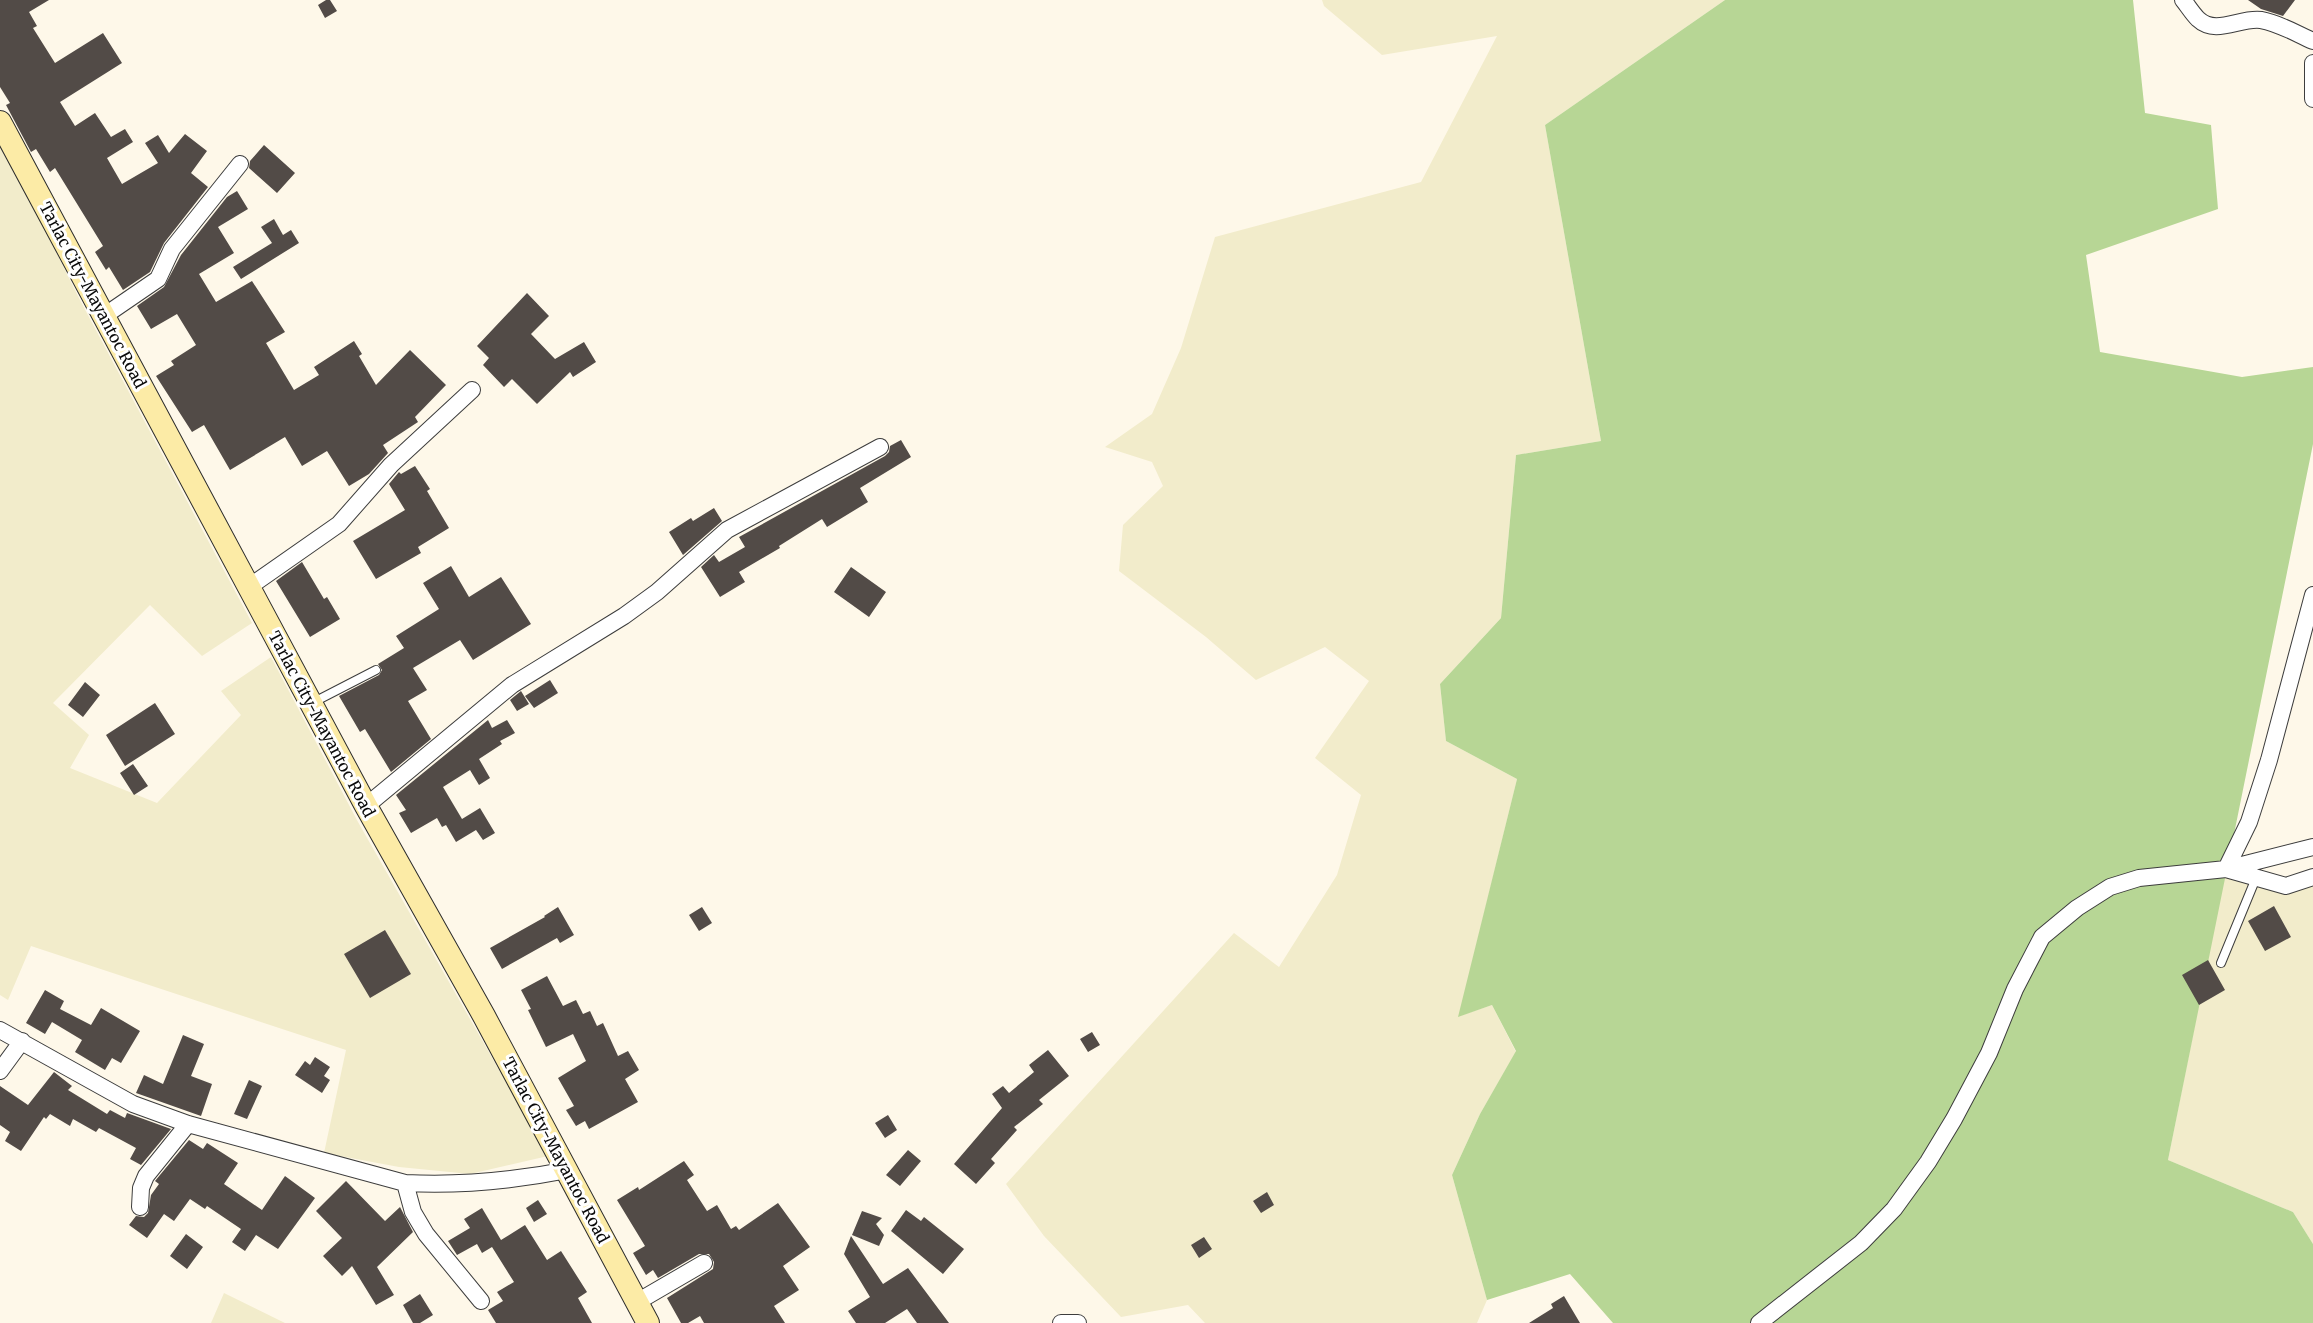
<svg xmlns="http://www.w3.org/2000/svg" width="2313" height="1323" font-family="Merriweather,serif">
	<rect width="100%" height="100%" fill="#fef8e9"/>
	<path fill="#f2eccb" d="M1322,0H1725L1545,125L1601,441L1516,455L1501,618L1440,684L1446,741L1517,779L1459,1016L1492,1005L1516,1052L1480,1114L1452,1175L1487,1300L1477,1323H1205L1188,1305L1121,1317L1044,1236L1006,1184L1234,933L1279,967L1337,875L1361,795L1315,758L1369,681L1325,647L1256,680L1206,637L1119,571L1123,525L1163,486L1152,462L1105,447L1152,414L1181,348L1215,237L1421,182L1497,36L1382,55L1324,6Z
		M0,140L81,302L252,623L202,656L150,605L53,703L89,735L70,768L157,803L241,715L221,691L271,657L358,822L548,1156L470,1174L399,1167L324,1153L346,1050L31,946L8,1000L0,995Z
		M2226,869L2256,878L2313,877V1244L2293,1212L2168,1160Z
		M224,1293L285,1323H211Z"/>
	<path fill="#b7d695" d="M1725,0H2133L2145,113L2211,125L2218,209L2086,255L2100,352L2242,377L2313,367V444L2168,1160L2293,1212L2313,1244V1323H1613L1570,1274L1487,1300L1452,1175L1480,1114L1516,1051L1492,1005L1458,1017L1517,779L1446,741L1440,684L1501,618L1516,455L1601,441L1545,125Z"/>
	<path fill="#524b47" d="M0,0H49L29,12L37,26L33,28L55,63L103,33L122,63L60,102L75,126L95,113L111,137L125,129L133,142L107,158L122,184L158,163L145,143L158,135L169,153L185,134L207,151L191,173L208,187L164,243L150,272L123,290L109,267L106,270L95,252L103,246L55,168L50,172L36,149L31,152L6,105L10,103L0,87Z
		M326,0H330L337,11L325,18L318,5Z
		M2248,0H2295L2283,16L2261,9Z
		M264,145L295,173L277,193L249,168L250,161Z
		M237,191L248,209L218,227L234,253L199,274L216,302L252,281L285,332L266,343L294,390L319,375L314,367L354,341L362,354L359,356L376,385L410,350L446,385L415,417L418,422L383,445L388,453L369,474L349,486L327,451L302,466L285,437L230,470L204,425L192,432L156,376L174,365L171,361L196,345L177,314L151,329L137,306L164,287L181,255L227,197Z
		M274,219L283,235L291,230L299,243L241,279L233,267L272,243L261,227Z
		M527,293L549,316L531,334L555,359L584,342L596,362L573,377L570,372L537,404L512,379L504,387L483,365L489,358L477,346Z
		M901,440L911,457L860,488L868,502L827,527L822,519L779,546L780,548L739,572L745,582L720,597L701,567L714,555L719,562L745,547L739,537L885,456L889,452L890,446Z
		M415,466L430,489L427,491L449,528L418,547L421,553L376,579L353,541L405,510L389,484L399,472L401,474Z
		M714,508L722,521L683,555L669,532L691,518L693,521Z
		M302,562L324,599L327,597L340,619L310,637L276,581Z
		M451,566L469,597L501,577L531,624L473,660L460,640L413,668L427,690L408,701L431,739L391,772L365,729L360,732L339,696L379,675L382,670L378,664L404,648L396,636L439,609L423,583Z
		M851,567L886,592L869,617L834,592Z
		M550,680L558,693L534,708L525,696Z
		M85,682L100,695L83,717L68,705Z
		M521,691L529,704L517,711L510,700Z
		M155,703L175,734L125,766L106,735Z
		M488,720L492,728L507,720L515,733L500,741L502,744L479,759L490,778L479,785L470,770L443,787L462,819L480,808L495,833L483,840L476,830L456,842L446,825L442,827L437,818L411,833L399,813L406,810L396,795Z
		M133,764L148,786L134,795L120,773Z
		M2274,906L2291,937L2265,951L2248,921Z
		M558,907L574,935L560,943L557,938L502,969L490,948L545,917L544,916Z
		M702,907L712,923L699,931L689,915Z
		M385,930L411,974L370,998L344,954Z
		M2208,960L2225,990L2199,1005L2182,975Z
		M547,976L563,1006L576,1000L583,1014L590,1011L597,1026L603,1023L618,1056L628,1051L639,1070L625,1079L638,1102L589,1129L585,1121L576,1126L566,1110L574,1106L558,1078L586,1061L573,1034L546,1047L528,1010L531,1009L521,990Z
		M45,990L64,1001L60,1009L91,1025L101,1008L140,1031L121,1063L112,1058L105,1070L75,1052L82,1040L52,1022L45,1034L26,1023Z
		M1092,1032L1100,1045L1088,1052L1080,1039Z
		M183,1035L204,1044L191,1076L212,1084L201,1116L136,1093L144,1075L163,1084Z
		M1048,1050L1069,1076L1039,1100L1043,1104L1014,1127L1017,1130L991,1159L995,1163L976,1184L954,1164L1002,1108L992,1094L1003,1086L1009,1093L1034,1072L1029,1065Z
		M315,1057L330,1067L324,1076L330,1080L322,1093L295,1075L305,1061L310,1065Z
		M54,1072L72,1086L68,1090L107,1114L110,1110L125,1118L127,1113L171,1129L141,1165L130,1159L136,1148L99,1128L96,1132L73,1119L70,1126L50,1114L46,1119L44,1117L21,1151L5,1141L10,1132L0,1125V1086L28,1105Z
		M249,1080L262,1086L247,1119L234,1114Z
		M888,1115L897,1130L885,1138L875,1123Z
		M189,1140L203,1149L207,1143L238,1163L224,1184L262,1210L285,1176L315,1198L278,1249L256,1235L245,1251L232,1242L241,1229L207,1206L205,1209L190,1199L174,1221L164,1214L147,1238L129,1225L136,1216L144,1217L148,1213L151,1195L159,1184L155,1181Z
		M908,1150L921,1161L900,1186L886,1175Z
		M684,1161L694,1175L687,1180L707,1211L717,1205L731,1229L736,1226L739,1230L778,1203L810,1247L783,1266L799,1290L774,1306L785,1323H704L700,1316L688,1323H681L667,1298L713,1269L714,1262L709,1254H699L658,1278L653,1270L646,1275L633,1253L645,1246L617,1200L638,1187L639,1190Z
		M346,1181L385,1221L400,1207L413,1232L377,1267L394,1295L376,1305L352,1266L342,1276L323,1256L342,1238L316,1211Z
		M1267,1192L1274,1205L1261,1213L1253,1201Z
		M538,1200L547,1214L534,1222L526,1208Z
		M482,1208L501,1240L525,1225L547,1260L561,1251L587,1292L578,1298L592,1323H496L488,1310L503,1301L497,1292L514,1282L492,1247L482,1253L477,1244L457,1255L448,1241L470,1228L464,1219Z
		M906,1210L921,1221L924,1217L964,1249L943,1274L891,1231Z
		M862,1211L882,1218L876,1224L884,1235L879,1246L852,1235Z
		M186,1234L203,1247L187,1269L170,1256Z
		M851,1236L883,1284L908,1268L949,1323H917L907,1309L885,1323H856L848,1311L870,1297L844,1254Z
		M1204,1237L1212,1249L1199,1258L1191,1245Z
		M420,1294L433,1315L420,1323H413L403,1305Z
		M1564,1296L1580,1323H1529L1553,1308L1551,1304Z"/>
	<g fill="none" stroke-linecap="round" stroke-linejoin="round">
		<g stroke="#3d3d3d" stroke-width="10">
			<path id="lane" d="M312,703L376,670
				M2221,963L2256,878"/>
		</g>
		<g stroke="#3d3d3d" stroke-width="18">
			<path id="street" d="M2183,0C2188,6 2192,13 2198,19C2216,36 2240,17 2261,20C2279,23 2297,34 2313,41
				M2313,63V99
				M104,316L158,279L172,249L240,164
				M249,587L339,524L391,465L472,390
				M2313,595L2269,760L2249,822L2226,869L2313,847
				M366,806L512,685L624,616L657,592L727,530L880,447
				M0,1030L133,1104L188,1124L405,1183C462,1186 512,1181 568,1170
				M0,1071L22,1041
				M405,1183L413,1212L426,1234L481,1301
				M140,1207L141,1188L146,1176L188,1124
				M637,1302L704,1263
				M1061,1323H1078
				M1759,1323L1861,1243L1894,1209L1928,1162L1954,1119L1989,1053L2015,989L2042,937L2077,908L2110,887L2139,878L2226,869L2286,886L2313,877"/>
		</g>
		<g stroke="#2c2c2c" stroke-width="24">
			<path id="secondary" d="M0,122L366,806L484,1016L648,1323"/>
		</g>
		<use href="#lane" stroke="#fff" stroke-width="8"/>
		<use href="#street" stroke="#fff" stroke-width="16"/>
		<use href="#secondary" stroke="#fceba6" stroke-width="22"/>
	</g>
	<g text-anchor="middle" stroke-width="6" stroke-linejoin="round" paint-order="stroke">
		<g font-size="16" fill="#0a0a0a" stroke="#fff">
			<text transform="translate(93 295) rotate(62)" y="6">Tarlac City-Mayantoc Road</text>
			<text transform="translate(322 724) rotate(62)" y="6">Tarlac City-Mayantoc Road</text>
			<text transform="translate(556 1150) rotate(62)" y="6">Tarlac City-Mayantoc Road</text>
		</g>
	</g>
</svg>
